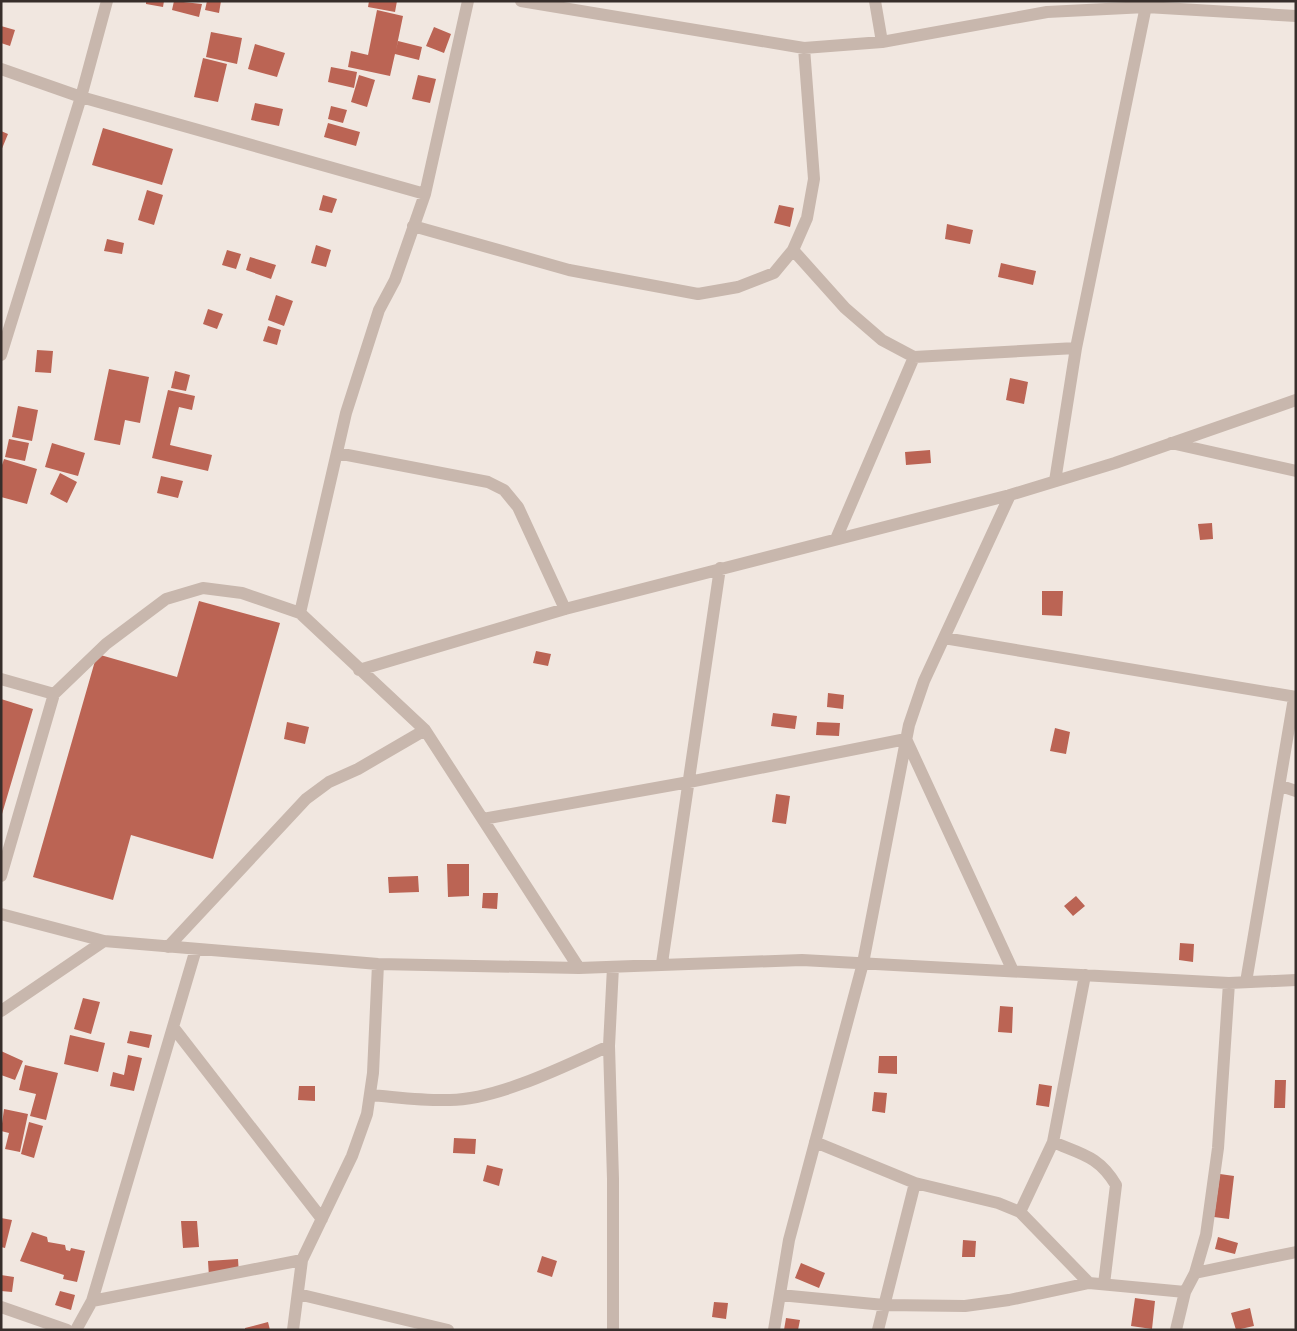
<svg xmlns="http://www.w3.org/2000/svg" width="1297" height="1331" font-family="'DejaVu Sans',sans-serif">
	<rect width="100%" height="100%" fill="#f1e7e0"/>
	<path fill="#bb6454" d="M146,1H164L163,7L146,4Z
		M174,1L202,4L199,17L172,10Z
		M207,1H221L219,13L205,10Z
		M369,1H397L395,12L368,7Z
		M377,10L403,16L396,50L398,41L422,47L419,60L395,54L390,76L348,67L351,51L368,55Z
		M1,26L15,30L10,46L1,43Z
		M434,27L451,34L444,53L426,46Z
		M211,32L242,38L237,64L206,57Z
		M255,44L285,53L277,77L248,69Z
		M203,58L227,64L218,102L194,97Z
		M331,67L357,72L354,88L328,82Z
		M359,75L375,80L367,107L351,102Z
		M418,75L436,79L430,103L412,99Z
		M255,103L283,109L279,126L251,120Z
		M331,106L347,110L343,123L328,119Z
		M328,123L360,132L356,146L324,137Z
		M103,128L173,149L162,185L92,165Z
		M1,131L8,134L1,151Z
		M147,190L163,195L154,225L138,220Z
		M323,195L337,199L332,213L319,210Z
		M779,205L794,208L790,227L774,223Z
		M947,224L973,230L970,244L945,239Z
		M107,239L124,243L122,254L104,251Z
		M316,245L331,250L326,267L311,263Z
		M227,250L241,254L236,269L222,265Z
		M250,257L276,265L271,279L246,270Z
		M1001,263L1036,271L1033,285L998,277Z
		M276,295L293,301L284,326L268,320Z
		M208,309L223,314L217,329L203,324Z
		M268,326L281,330L277,345L263,341Z
		M37,350L53,351L51,373L35,372Z
		M109,369L149,377L140,423L125,420L120,445L94,440Z
		M175,371L190,375L186,391L171,388Z
		M1010,378L1028,382L1024,404L1006,400Z
		M168,390L195,396L192,410L179,407L170,445L212,455L208,471L152,458Z
		M18,406L38,410L32,441L12,437Z
		M9,439L29,443L25,461L5,457Z
		M52,443L85,453L78,476L45,467Z
		M930,450L931,463L906,465L905,452Z
		M4,459L37,469L27,504L1,497V468Z
		M60,473L77,482L67,503L50,494Z
		M161,476L183,481L178,498L157,493Z
		M1212,523L1213,539L1200,540L1198,524Z
		M1042,591H1063L1062,616L1042,615Z
		M199,601L280,623L213,859L131,835L113,900L33,877L97,654L177,677Z
		M536,651L551,654L548,666L533,663Z
		M828,693L844,695L843,709L827,707Z
		M1,699L33,709L2,814H1Z
		M773,713L797,716L795,729L771,726Z
		M287,722L309,727L305,744L284,739Z
		M817,722L840,723L839,736L816,735Z
		M1055,728L1070,732L1066,754L1050,751Z
		M776,794L790,796L786,824L772,822Z
		M447,864H469V896L448,897Z
		M418,876L419,892L389,893L388,877Z
		M483,893H498L497,909L482,908Z
		M1076,896L1085,906L1073,916L1064,906Z
		M1180,943L1194,944L1193,962L1179,960Z
		M83,998L100,1002L91,1034L74,1029Z
		M1000,1006L1013,1007L1012,1033L998,1032Z
		M130,1031L152,1035L149,1048L127,1043Z
		M70,1035L105,1043L98,1072L64,1064Z
		M1,1051L23,1061L15,1080L1,1075Z
		M128,1055L142,1058L134,1091L110,1086L113,1072L124,1075Z
		M879,1056H897V1074L878,1073Z
		M25,1065L58,1073L46,1120L30,1116L36,1094L19,1090Z
		M1275,1080H1286L1285,1108H1274Z
		M1039,1084L1052,1086L1049,1107L1036,1105Z
		M299,1086H315V1101L298,1100Z
		M874,1092L887,1093L885,1113L872,1111Z
		M4,1109L28,1114L20,1152L5,1149L9,1133L1,1131Z
		M29,1122L43,1126L34,1158L21,1154Z
		M454,1138L476,1139L475,1154L453,1153Z
		M487,1165L503,1169L499,1186L483,1181Z
		M1220,1174L1234,1176L1229,1219L1214,1217Z
		M1,1218L12,1220L5,1248L1,1247Z
		M181,1221H197L199,1247L183,1248Z
		M32,1232L47,1237L48,1242L65,1245L66,1250L70,1251L71,1248L85,1251L77,1282L63,1279L64,1275L20,1261Z
		M1218,1237L1238,1243L1235,1254L1215,1249Z
		M963,1240L976,1241L975,1257H962Z
		M542,1256L557,1261L552,1277L537,1272Z
		M238,1259L239,1275L209,1277L208,1261Z
		M801,1263L825,1273L819,1288L795,1278Z
		M1,1275L14,1277L12,1292L1,1291Z
		M60,1291L75,1295L71,1310L55,1305Z
		M1135,1298L1155,1301L1152,1329L1131,1326Z
		M714,1302L728,1303L726,1319L712,1317Z
		M1250,1308L1254,1326L1236,1330L1231,1313Z
		M786,1318L800,1320L798,1330H784Z
		M268,1322L270,1330H245V1328Z"/>
	<g fill="none" stroke-linecap="round" stroke-linejoin="round">
		<path stroke="#c8b7ad" stroke-width="12" d="M521,1L804,48L882,42L1047,12L1146,7L1296,16
			M875,1L882,42
			M1,69L81,97L425,194
			M413,226L569,270L698,294L738,287L774,273L793,250L807,218L814,179L804,48
			M793,250L845,308L882,340L914,357L1076,348
			M1,355L81,97L107,1
			M1171,443L1296,471
			M337,453L488,482L504,490L518,507L565,609
			M1055,481L1076,348L1147,1
			M836,539L914,357
			M300,613L346,413L379,310L395,280L425,194L468,1
			M944,638L1296,697
			M359,670L565,609L1010,495L1115,463L1296,400
			M1,679L54,694
			M1281,786L1296,791
			M483,819L689,782L906,739L1013,971
			M1,876L54,694L106,644L166,599L203,588L242,593L300,613L425,730L579,968
			M1,914L104,941L378,964L579,968L802,960L1229,983L1296,980
			M168,947L306,799L329,782L358,769L425,730
			M662,963L720,568
			M613,967L609,1046L613,1179V1330
			M1246,982L1294,698
			M1,1011L104,941
			M173,1027L322,1219
			M370,1095C396,1097 424,1101 450,1100C499,1099 565,1066 609,1046
			M815,1142L915,1183L998,1203L1020,1212L1089,1283
			M1053,1142C1081,1154 1099,1156 1116,1185L1104,1284
			M1020,1212L1053,1142L1085,975
			M1195,1273L1296,1252
			M298,1294L448,1330
			M780,1295L884,1305L965,1306L1009,1300L1089,1283L1185,1292
			M92,1301L302,1260
			M1,1307L67,1330
			M76,1330L92,1301L196,949
			M293,1330L302,1260L352,1156L367,1114L373,1073L378,964
			M774,1330L789,1240L863,963L909,725L924,681L1010,495
			M878,1330L915,1183
			M1176,1330L1185,1292L1195,1273L1206,1235L1218,1148L1229,983"/>
	</g>
	<rect width="1297" height="1331" fill="none" stroke="#372e2b" stroke-width="5"/>
</svg>
